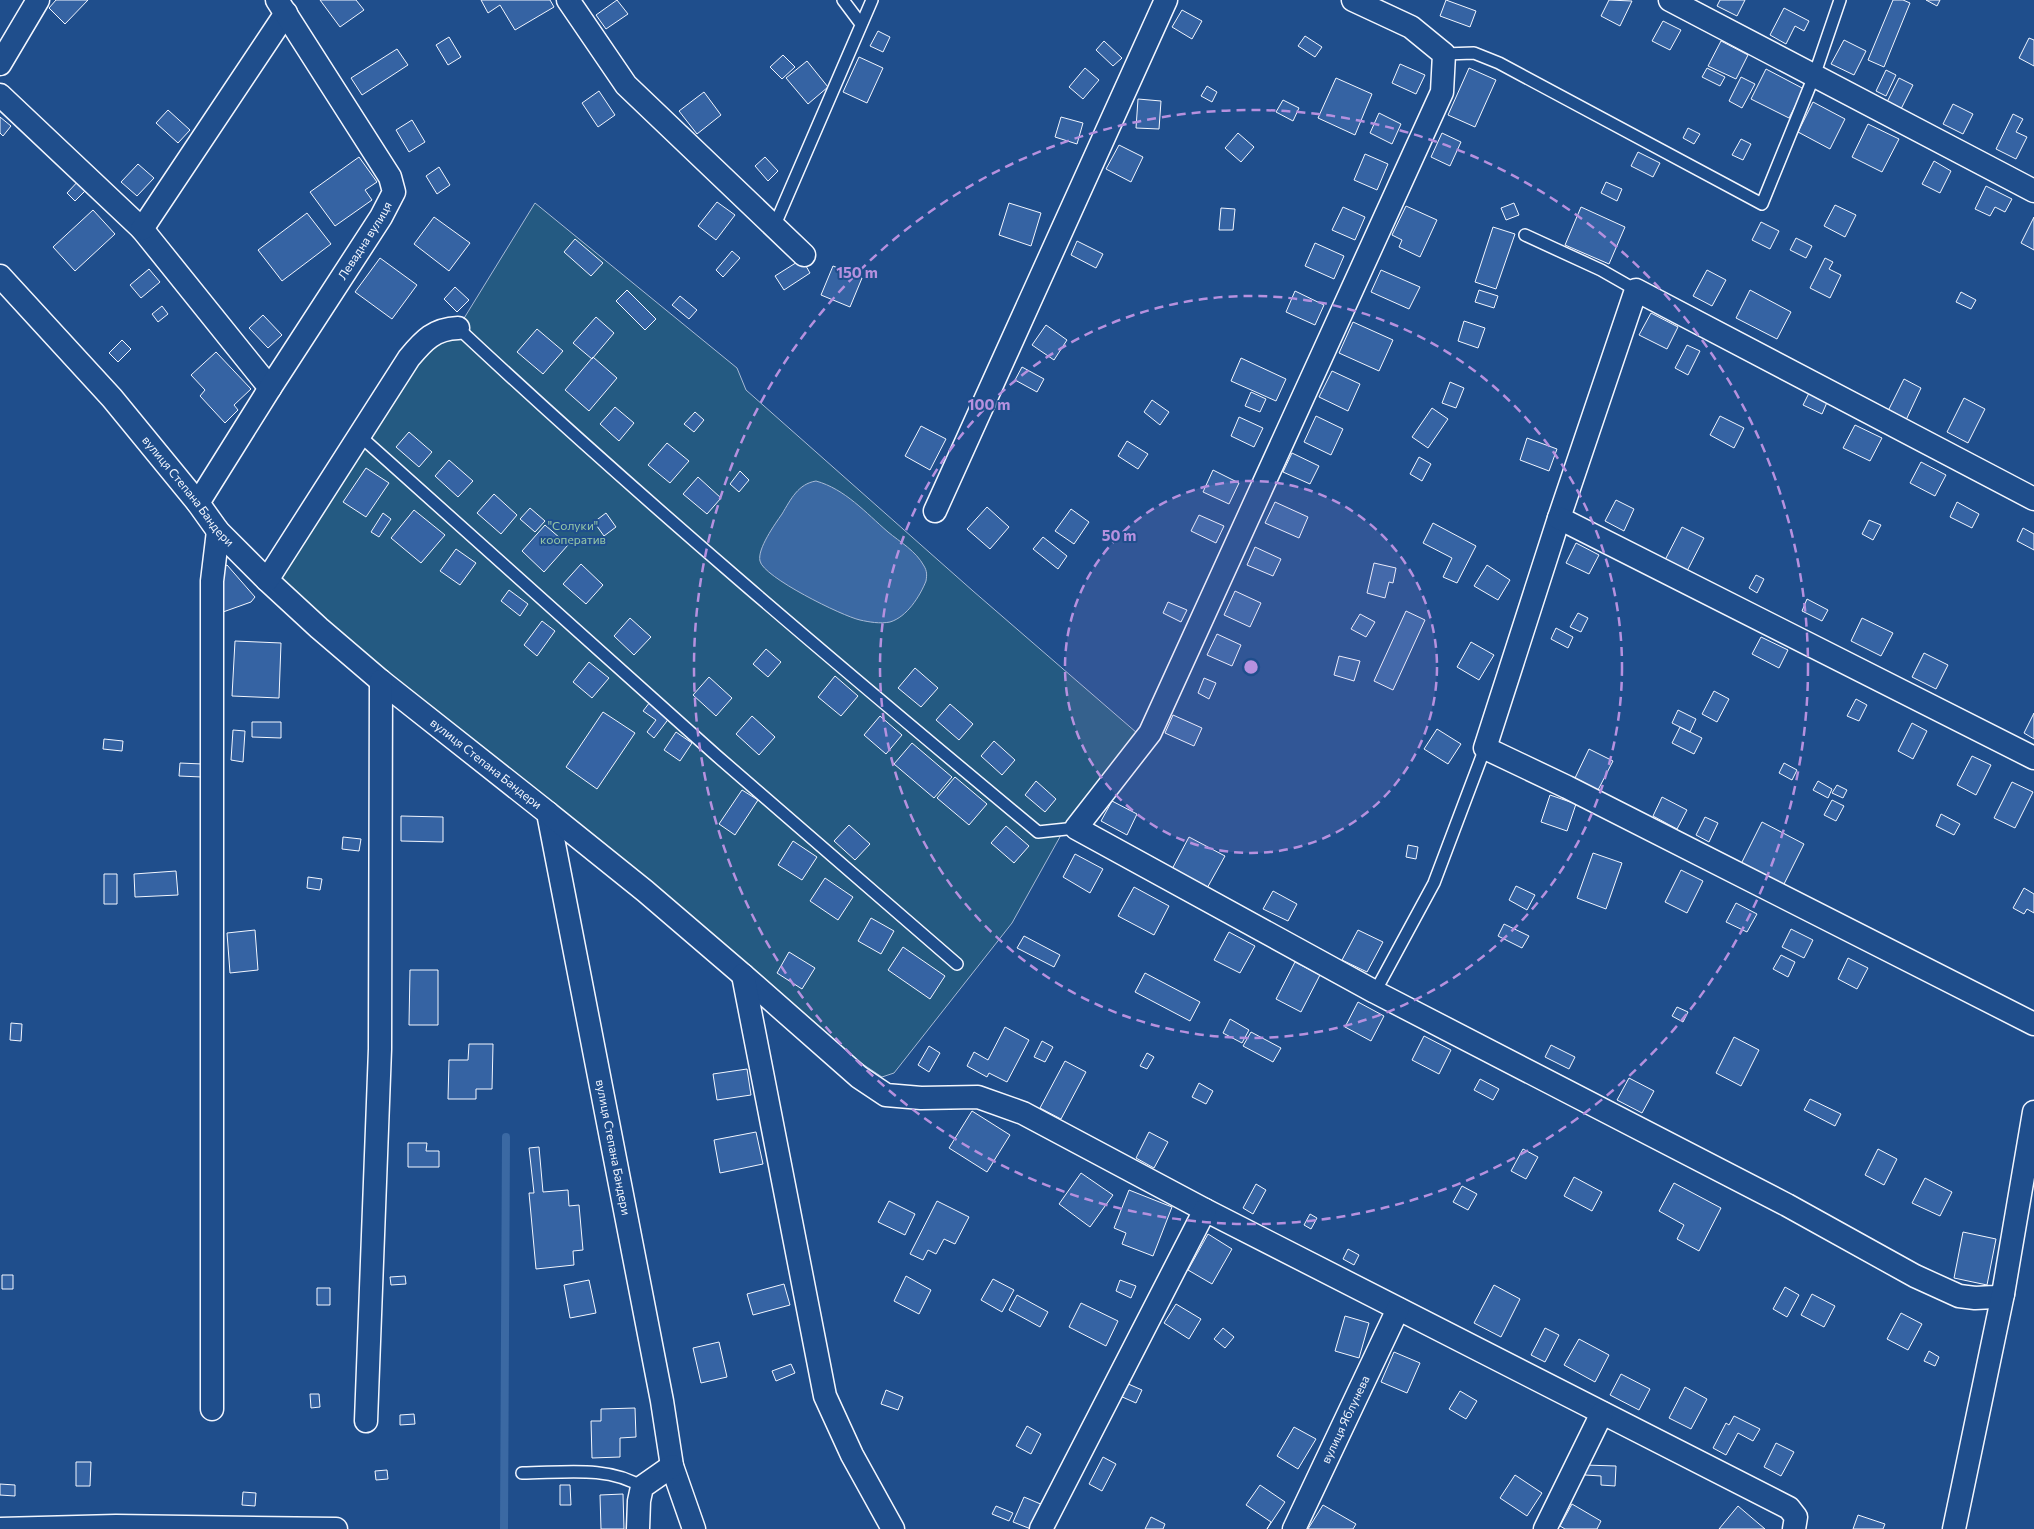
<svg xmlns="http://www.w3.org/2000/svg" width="2034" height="1529" font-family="Commissioner,sans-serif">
	<rect width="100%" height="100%" fill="#1f4e8c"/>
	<path fill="#245a82" stroke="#a8bbd7" d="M535,203L737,368L746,390L973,591L1137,733L1071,817L1012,923L894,1073L882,1077L858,1061L750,969L356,648L284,580H267L424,351L458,328Z"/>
	<path fill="#3b69a3" stroke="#a8bbd7" d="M816,481C845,489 866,513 888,532C900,542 916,551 924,566C927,571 927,575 926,581C920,596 907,617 890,622C880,624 869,622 860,620C842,616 763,577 760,561C757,549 775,524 782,514C791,499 798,484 816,481Z"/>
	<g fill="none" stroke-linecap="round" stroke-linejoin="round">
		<path stroke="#3b69a3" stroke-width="8" d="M504,1529L506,1137"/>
	</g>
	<path fill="#3563a3" stroke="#f2f6ff" d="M56,0H88L65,24L49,8Z
		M320,0H356L364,10L340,27Z
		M481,0H550L554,7L515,30L500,5L488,13Z
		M617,0L628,14L606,29L596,15Z
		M1446,0L1476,11L1470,27L1440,16Z
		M1609,0L1632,1L1620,26L1601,16Z
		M1720,0H1745L1737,16L1717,6Z
		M1893,0H1903L1910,3L1884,67L1868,60Z
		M1926,0H1940L1937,6Z
		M1784,8L1809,21L1804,31L1795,26L1786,44L1770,35Z
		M1182,10L1202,21L1192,39L1172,27Z
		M1663,21L1681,30L1670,50L1652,41Z
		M878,31L890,37L883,52L870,46Z
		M1305,36L1322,47L1315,57L1298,46Z
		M449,37L461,57L448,65L436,45Z
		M2029,38L2034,40V66L2019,58Z
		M1844,40L1866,51L1854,75L1831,64Z
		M1104,41L1122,58L1113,66L1096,50Z
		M1721,41L1748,55L1736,79L1708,66Z
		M397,49L408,65L362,95L351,78Z
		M783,55L795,67L782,79L770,67Z
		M859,57L883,68L867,103L843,92Z
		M807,61L828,87L808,104L786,78Z
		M1400,64L1425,75L1416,94L1392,83Z
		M1085,68L1099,80L1083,99L1069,87Z
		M1469,68L1496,80L1475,127L1448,115Z
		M1707,68L1725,77L1720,86L1702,77Z
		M1766,69L1804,89L1789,118L1751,99Z
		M1886,70L1896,75L1886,96L1876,91Z
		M1741,77L1755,84L1742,108L1729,101Z
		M1336,78L1372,94L1355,135L1318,118Z
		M1899,78L1913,85L1901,109L1887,102Z
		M1207,86L1217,92L1212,102L1201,96Z
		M599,91L615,115L598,127L582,103Z
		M704,92L721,115L697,134L679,111Z
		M1138,99L1161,101L1159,129L1136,128Z
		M1283,100L1299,108L1293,121L1276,112Z
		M1813,102L1845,119L1830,149L1798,132Z
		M1953,104L1973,114L1963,134L1943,124Z
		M168,110L190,130L178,143L156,123Z
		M1379,113L1401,124L1392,144L1370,133Z
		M2013,114L2023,119L2016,132L2027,137L2016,159L1996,149Z
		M0,117L11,126L3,136L0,133Z
		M1061,117L1083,123L1077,144L1055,137Z
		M412,120L425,142L409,152L396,130Z
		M1868,124L1899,139L1882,172L1852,157Z
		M1688,128L1700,134L1694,144L1683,138Z
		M1238,133L1254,147L1241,162L1225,148Z
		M1442,133L1461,142L1450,166L1431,157Z
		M1741,139L1751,144L1743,160L1732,155Z
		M1119,145L1143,157L1131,182L1106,169Z
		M1638,152L1660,163L1653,177L1631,166Z
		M1365,154L1388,164L1377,190L1354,180Z
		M359,157L377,182L365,190L372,200L335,226L310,192Z
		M765,157L778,171L768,181L755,166Z
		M1934,161L1951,171L1940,193L1922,184Z
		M138,164L154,178L137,196L121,182Z
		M439,167L450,185L437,194L426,176Z
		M82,177L91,185L75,201L67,193Z
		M1606,182L1622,189L1617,201L1601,193Z
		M1986,186L2012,199L2005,212L1995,207L1990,216L1975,209Z
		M717,202L735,215L716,240L698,226Z
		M1009,203L1041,213L1031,246L999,235Z
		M1514,203L1519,215L1506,220L1501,208Z
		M1835,205L1856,215L1845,237L1824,226Z
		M1406,206L1437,220L1420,257L1399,247L1402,240L1392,235Z
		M1343,207L1365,217L1355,240L1332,230Z
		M1581,207L1625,227L1609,264L1565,245Z
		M1221,208L1235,209L1233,230H1219Z
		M93,210L115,234L75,271L53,247Z
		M307,213L331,244L282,281L258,250Z
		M434,217L470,243L449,271L414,244Z
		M2034,217V250L2021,243Z
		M1761,222L1779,231L1770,249L1752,240Z
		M1493,227L1515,234L1496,289L1475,282Z
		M1796,238L1812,246L1806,258L1790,250Z
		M575,239L603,263L591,276L564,252Z
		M1077,241L1103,254L1096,268L1071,255Z
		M1315,243L1344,256L1334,279L1305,266Z
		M732,251L740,258L723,277L716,270Z
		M380,258L417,285L392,319L355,292Z
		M1825,258L1833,262L1829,269L1841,275L1830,298L1810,288Z
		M802,259L810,273L784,290L775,276Z
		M833,266L862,278L850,307L821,295Z
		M149,269L160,282L141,298L130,285Z
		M1381,270L1420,287L1409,309L1371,292Z
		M1707,270L1726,280L1712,306L1693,296Z
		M455,287L469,300L457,312L444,299Z
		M627,290L656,319L645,330L616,301Z
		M1479,290L1498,296L1494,308L1475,302Z
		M1750,290L1791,312L1777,339L1736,318Z
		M1295,291L1324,305L1315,325L1286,312Z
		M1961,292L1976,300L1971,309L1956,302Z
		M680,296L697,310L689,319L672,305Z
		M162,306L168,314L158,322L152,314Z
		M1651,313L1678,327L1667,349L1639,335Z
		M263,315L282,335L268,348L249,328Z
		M596,317L614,333L592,359L573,343Z
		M1464,321L1485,328L1478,348L1458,341Z
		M1353,322L1393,340L1379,371L1339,353Z
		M1046,325L1067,340L1054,360L1032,345Z
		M537,329L563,351L543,374L517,352Z
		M122,340L131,349L118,362L109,353Z
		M1687,345L1700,351L1688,375L1675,368Z
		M216,352L251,389L234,405L238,410L225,423L200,396L205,390L191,375Z
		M593,357L617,378L589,411L565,390Z
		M1241,358L1286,379L1276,401L1231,381Z
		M1022,367L1044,379L1037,392L1015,380Z
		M1332,371L1360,384L1348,411L1319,397Z
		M1904,379L1921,388L1906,420L1888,411Z
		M1450,382L1464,388L1456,408L1442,403Z
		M1810,391L1828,400L1822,414L1803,405Z
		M1251,392L1266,399L1260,412L1245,406Z
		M1964,398L1985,409L1968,443L1947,432Z
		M1152,400L1169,412L1160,425L1144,412Z
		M615,407L634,423L619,441L600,424Z
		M1432,408L1448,419L1428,448L1412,437Z
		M695,412L704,420L694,432L684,424Z
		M1316,416L1343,429L1331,455L1304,442Z
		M1720,416L1744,428L1734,448L1710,435Z
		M1239,417L1263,428L1254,447L1231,436Z
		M1855,425L1882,438L1870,461L1843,448Z
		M921,426L946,439L930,470L905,456Z
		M409,432L432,452L419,467L396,447Z
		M1527,438L1557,449L1549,471L1520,460Z
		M1127,441L1148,454L1138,469L1118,456Z
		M667,443L689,461L670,483L648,465Z
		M1292,453L1319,466L1310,484L1283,472Z
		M1419,457L1431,464L1422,481L1410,474Z
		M449,460L473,481L458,497L435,476Z
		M1921,462L1946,475L1935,496L1910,483Z
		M366,468L389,483L366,517L343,502Z
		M1213,470L1239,483L1229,504L1203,492Z
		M740,471L749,480L739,492L730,484Z
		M698,477L721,498L707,514L683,494Z
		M494,494L517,515L501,534L477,513Z
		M1616,500L1634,509L1624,531L1605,521Z
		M1275,502L1308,517L1299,538L1265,523Z
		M1957,502L1979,514L1972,528L1950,517Z
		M987,507L1009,527L990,549L967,529Z
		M530,508L545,521L535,532L520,519Z
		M1071,509L1089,522L1074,544L1055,531Z
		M414,510L445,535L421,563L391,538Z
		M383,513L391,519L379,537L371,532Z
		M606,513L616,527L604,536L594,522Z
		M1199,515L1224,526L1216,543L1191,531Z
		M1869,520L1881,525L1873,540L1862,534Z
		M1433,523L1476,546L1457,583L1443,577L1452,558L1423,543Z
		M545,525L568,545L544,572L522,551Z
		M1682,527L1704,538L1687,571L1665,560Z
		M2023,528L2034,534V550L2017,541Z
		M1043,537L1067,556L1058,569L1033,549Z
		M1576,543L1599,555L1589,574L1566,563Z
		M1255,547L1281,559L1273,576L1247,565Z
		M456,549L476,563L460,585L440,571Z
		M1374,563L1396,568L1393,583L1389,582L1385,598L1367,593Z
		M581,564L603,585L586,604L563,584Z
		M227,565L255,597L251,602L223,612L220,569Z
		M1487,565L1510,580L1498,600L1474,586Z
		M1756,575L1764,579L1757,593L1749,588Z
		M509,590L528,604L520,616L501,601Z
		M1235,591L1261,603L1250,627L1224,615Z
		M1807,599L1828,610L1822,621L1802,611Z
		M1168,602L1187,610L1181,622L1163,613Z
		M1406,611L1425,620L1393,690L1374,681Z
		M1578,613L1588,618L1581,632L1570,627Z
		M1360,614L1375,622L1366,637L1351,629Z
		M630,618L651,637L634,655L614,636Z
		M1862,618L1893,633L1881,656L1851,641Z
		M542,621L555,631L537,656L524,645Z
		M1556,628L1573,637L1568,648L1551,639Z
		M1217,634L1241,645L1232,666L1207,655Z
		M1761,637L1788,650L1779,668L1752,654Z
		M235,641L281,643L279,698L232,696Z
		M1471,642L1494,655L1479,680L1457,667Z
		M766,649L781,662L768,677L753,664Z
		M1924,653L1948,665L1936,689L1912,677Z
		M1339,656L1360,661L1354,681L1334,675Z
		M589,662L609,678L592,698L573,682Z
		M915,668L938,688L921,707L898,688Z
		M835,676L858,696L841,716L818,697Z
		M709,677L732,698L716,716L693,695Z
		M1204,678L1216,683L1209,699L1198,693Z
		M1714,691L1729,699L1717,722L1702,714Z
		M1856,699L1867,705L1859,721L1847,716Z
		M650,702L670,717L654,738L647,732L656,720L643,711Z
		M950,704L973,724L959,740L936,720Z
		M1678,710L1696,719L1690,732L1672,723Z
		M603,712L635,733L597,789L566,767Z
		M2034,713V739L2024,733Z
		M1173,715L1202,728L1194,746L1165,733Z
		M752,716L775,737L759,755L736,734Z
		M880,716L902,735L886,754L864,735Z
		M252,722H281V738L252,737Z
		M1912,723L1927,731L1913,759L1898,751Z
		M1680,727L1702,738L1694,754L1672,743Z
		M1437,729L1461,744L1448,764L1424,749Z
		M233,730L245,731L243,762L231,760Z
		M676,732L692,743L680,761L664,750Z
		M104,739L123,741L122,751L103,749Z
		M994,741L1015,760L1002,775L981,756Z
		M912,743L952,777L934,798L894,764Z
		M1589,749L1613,761L1598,790L1575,778Z
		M1972,756L1991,765L1976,795L1957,785Z
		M180,763L202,764V777L179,776Z
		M1784,763L1797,770L1792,780L1779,773Z
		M955,777L987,804L969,825L937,798Z
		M1036,781L1056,799L1045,812L1025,795Z
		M1818,781L1832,789L1828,798L1813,790Z
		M2012,782L2033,792L2015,828L1994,818Z
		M1837,785L1847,790L1843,798L1832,793Z
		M742,790L758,800L735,835L719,824Z
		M1550,795L1576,804L1567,831L1541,822Z
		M1662,797L1687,810L1677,829L1653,816Z
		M1832,800L1844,806L1836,821L1824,815Z
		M1112,801L1137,814L1127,835L1101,821Z
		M1941,814L1960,824L1954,835L1936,826Z
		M401,816L443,817V842L401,841Z
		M1705,817L1718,823L1709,842L1696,835Z
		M1762,822L1804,844L1783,886L1738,870Z
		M849,825L870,844L855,860L834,841Z
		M1006,826L1029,846L1014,863L991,843Z
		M343,837L361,839L359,851L342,849Z
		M1189,837L1225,856L1206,890L1171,871Z
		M793,841L817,857L802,880L778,865Z
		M1408,845L1418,847L1416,859L1406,857Z
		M1593,853L1622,863L1606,909L1577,898Z
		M1075,854L1103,869L1090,893L1063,877Z
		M1681,870L1703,881L1687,913L1665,902Z
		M176,871L178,895L135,897L134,874Z
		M104,874H117V904H104Z
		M308,877L322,879L320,890L307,888Z
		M825,878L853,897L838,920L810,901Z
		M1516,886L1535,895L1527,910L1509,900Z
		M1134,887L1169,906L1154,935L1118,916Z
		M2024,888L2034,894V913L2027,909L2024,914L2013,908Z
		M1273,891L1297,904L1288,921L1263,909Z
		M1736,903L1757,914L1747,932L1726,922Z
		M871,918L894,931L881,954L858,941Z
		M1504,924L1529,936L1522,948L1498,936Z
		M1791,929L1813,940L1804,958L1782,947Z
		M255,930L258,970L230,973L227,933Z
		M1358,930L1383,942L1367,972L1342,960Z
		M1229,932L1255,946L1240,973L1214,960Z
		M1024,936L1060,955L1054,967L1017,948Z
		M903,947L945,976L930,999L888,970Z
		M789,952L815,968L802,989L777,973Z
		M1781,955L1795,962L1788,977L1773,969Z
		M1848,958L1868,968L1857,989L1838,979Z
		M1295,962L1320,975L1301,1012L1276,999Z
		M410,970H438V1025H409Z
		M1145,973L1200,1002L1190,1021L1135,992Z
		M1358,1002L1384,1016L1371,1041L1345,1027Z
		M1677,1007L1688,1012L1683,1022L1672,1016Z
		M1230,1019L1249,1030L1242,1043L1223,1033Z
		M11,1023L22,1024L21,1041L10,1040Z
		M1005,1027L1029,1040L1007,1082L989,1073L987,1077L967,1066L974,1052L988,1060Z
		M1251,1032L1281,1048L1273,1062L1243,1046Z
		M1424,1036L1451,1050L1439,1074L1412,1060Z
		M1734,1037L1759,1050L1741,1086L1716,1073Z
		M1042,1041L1053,1047L1045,1062L1034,1057Z
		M469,1044H493L492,1089H476V1099H448L449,1060H468Z
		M1551,1045L1575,1057L1569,1069L1545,1057Z
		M929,1046L940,1053L929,1072L918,1065Z
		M1147,1053L1154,1057L1147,1069L1140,1066Z
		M1065,1061L1086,1072L1061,1119L1040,1108Z
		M747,1069L751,1095L717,1100L713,1074Z
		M1629,1078L1654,1091L1642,1113L1617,1100Z
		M1480,1079L1499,1089L1493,1100L1474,1090Z
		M1199,1083L1213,1091L1206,1104L1192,1097Z
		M1810,1099L1841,1114L1835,1126L1804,1110Z
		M972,1111L1010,1135L987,1172L949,1148Z
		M756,1132L763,1164L720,1173L714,1140Z
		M1149,1132L1168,1142L1154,1168L1136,1158Z
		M408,1143H427L426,1151H439V1167H408Z
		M539,1147L543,1192L568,1190L569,1206L579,1205L583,1250L573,1251L574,1265L536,1269L529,1193H534L529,1148Z
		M1523,1149L1538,1157L1526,1179L1511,1171Z
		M1878,1149L1897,1159L1884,1185L1865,1175Z
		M1081,1173L1113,1195L1090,1227L1059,1204Z
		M1574,1177L1602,1192L1592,1211L1564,1196Z
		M1925,1178L1952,1192L1940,1216L1912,1203Z
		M1674,1183L1721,1208L1699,1251L1677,1239L1684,1225L1659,1211Z
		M1256,1184L1266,1190L1253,1214L1243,1208Z
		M1462,1186L1477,1194L1468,1210L1453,1202Z
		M1129,1190L1172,1207L1153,1256L1122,1244L1126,1233L1114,1228Z
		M889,1201L915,1214L905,1235L878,1222Z
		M937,1201L969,1217L955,1244L944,1239L936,1254L928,1250L923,1260L910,1254Z
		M1310,1214L1317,1218L1311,1229L1304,1225Z
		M1963,1232L1996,1239L1987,1285L1954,1278Z
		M1208,1234L1232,1249L1212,1284L1188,1270Z
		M1348,1249L1359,1255L1354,1265L1343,1259Z
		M2,1275H13V1289H2Z
		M405,1276L406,1284L391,1285L390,1277Z
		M906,1276L931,1290L919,1314L894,1301Z
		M993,1279L1014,1290L1002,1312L981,1300Z
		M589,1280L596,1313L570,1318L564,1285Z
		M1120,1280L1136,1286L1131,1298L1116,1291Z
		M784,1284L790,1305L753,1315L747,1294Z
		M1494,1285L1520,1299L1501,1337L1474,1323Z
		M1785,1287L1799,1295L1787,1317L1773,1309Z
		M317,1288H330V1305H317Z
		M1812,1294L1835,1306L1824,1327L1801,1315Z
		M1017,1295L1048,1312L1040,1327L1009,1310Z
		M1081,1303L1118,1321L1106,1346L1069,1327Z
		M1176,1304L1201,1319L1189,1339L1164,1323Z
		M1901,1313L1922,1324L1908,1350L1887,1339Z
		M1345,1316L1369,1323L1359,1358L1335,1351Z
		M1223,1328L1234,1337L1225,1348L1214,1339Z
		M1545,1328L1559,1335L1545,1362L1531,1355Z
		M1579,1339L1609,1355L1595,1382L1564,1365Z
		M719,1342L727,1377L701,1383L693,1348Z
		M1929,1351L1939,1357L1935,1366L1924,1361Z
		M1394,1352L1420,1363L1407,1393L1381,1382Z
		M791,1364L795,1373L776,1381L772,1371Z
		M1621,1374L1650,1389L1639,1410L1610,1395Z
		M1126,1383L1142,1390L1136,1403L1120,1396Z
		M1685,1387L1707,1399L1691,1429L1669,1418Z
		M886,1390L903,1397L898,1410L881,1404Z
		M1460,1391L1477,1401L1466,1419L1449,1409Z
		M310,1394H319L320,1407L311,1408Z
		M635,1408L636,1437L620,1438V1457L592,1458L591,1421H601V1409Z
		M414,1414L415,1424L400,1425V1415Z
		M1734,1416L1760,1429L1753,1441L1738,1433L1726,1455L1713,1448L1726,1423L1729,1425Z
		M1027,1426L1041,1434L1031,1454L1016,1446Z
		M1294,1427L1316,1439L1298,1469L1277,1456Z
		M1776,1443L1794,1452L1781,1476L1764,1467Z
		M1103,1457L1116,1464L1102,1491L1089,1484Z
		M76,1462H91L90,1486H76Z
		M1585,1465L1616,1466L1615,1486L1601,1485V1476L1585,1475Z
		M387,1470L388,1479L376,1480L375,1471Z
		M1515,1475L1542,1493L1527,1516L1500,1498Z
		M0,1484L15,1485V1496L0,1495Z
		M560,1485H570L571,1505H560Z
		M1260,1485L1285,1502L1267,1529L1271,1522L1246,1505Z
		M243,1492L256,1493L255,1506L242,1505Z
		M623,1494L624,1529H601L600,1495Z
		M1024,1497L1043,1505L1031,1529L1013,1522Z
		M1572,1504L1601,1521L1597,1529H1565L1560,1526Z
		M1323,1505L1356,1524L1353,1529H1308Z
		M996,1506L1013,1513L1009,1521L992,1514Z
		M1738,1506L1765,1529H1719Z
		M1858,1515L1885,1524L1883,1529H1853Z
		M1151,1517L1165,1524L1163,1529H1145Z"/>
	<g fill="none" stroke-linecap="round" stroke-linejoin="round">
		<g stroke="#f2f6ff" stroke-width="14">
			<path id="lane" d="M843,0L861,24
				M1444,54L1474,53L1499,63L1762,204L1814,76L1840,0
				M774,227L872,0
				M1525,235L1601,270L1636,290
				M458,328C645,503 841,668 1038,832L1076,828
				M360,436L717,756L957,964
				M1375,992L1434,883L1485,748
				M522,1473C561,1473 608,1465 642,1487"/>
		</g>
		<g stroke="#f2f6ff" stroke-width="25">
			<g id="street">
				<path d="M568,0L626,85L804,255"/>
				<path d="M1353,0L1411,27L1444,54L1442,92L1150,733L1076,828L1375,992L1787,1205L1915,1276L1959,1296L1975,1298L1995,1297L2003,1294"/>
				<path d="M1670,0L2034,191"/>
				<path d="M0,64L38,0"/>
				<path d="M0,95L142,229L270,388"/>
				<path d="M142,229L286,13"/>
				<path id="s1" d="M0,276L112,398L198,503L218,531L267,580L319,628L381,681L548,813L662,1401L672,1466L694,1529"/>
				<path d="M2034,499L1636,290L1559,518L1485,748L1567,787L2034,1024"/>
				<path id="s2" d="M198,503L270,388L381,217L394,192L390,177L277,0"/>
				<path d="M935,511L1166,0"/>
				<path d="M1559,518L2034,758"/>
				<path d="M267,580L409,358C424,340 434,329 458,328"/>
				<path d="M548,813L645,891L743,975L859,1077L886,1095L921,1098L978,1097L1023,1113L1205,1210L1789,1508L1796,1517L1794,1529"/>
				<path d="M743,975L825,1396L852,1455L893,1529"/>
				<path d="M212,1409V581L218,531"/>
				<path d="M366,1421L380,1049L381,681"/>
				<path d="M0,1529L116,1526L336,1529"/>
				<path d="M638,1529L639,1501L642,1487L672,1466"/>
				<path d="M1041,1529L1205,1210"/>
				<path id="s3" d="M1294,1529L1398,1309"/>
				<path d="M1545,1529L1602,1413"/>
				<path d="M1954,1529L2003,1294L2034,1112"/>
			</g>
		</g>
		<use href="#lane" stroke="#1f4e8c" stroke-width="11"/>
		<use href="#street" stroke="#1f4e8c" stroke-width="22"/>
	</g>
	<circle cx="1251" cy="667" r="186" fill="#b691df" fill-opacity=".12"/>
	<g fill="none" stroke="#b691df" stroke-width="2.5" stroke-dasharray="9 6">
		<circle cx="1251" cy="667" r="186"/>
		<circle cx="1251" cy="667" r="371"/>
		<circle cx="1251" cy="667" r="557"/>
	</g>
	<g text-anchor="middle" stroke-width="4" stroke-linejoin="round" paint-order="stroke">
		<g font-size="12" fill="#f2f6ff" stroke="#1f4e8c">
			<text dy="4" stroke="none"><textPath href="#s2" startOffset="311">Левадна вулиця</textPath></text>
			<text dy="4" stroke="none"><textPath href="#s1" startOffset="286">вулиця Степана Бандери</textPath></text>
			<text dy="4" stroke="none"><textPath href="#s1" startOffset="691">вулиця Степана Бандери</textPath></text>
			<text dy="4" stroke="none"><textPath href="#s1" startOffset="1111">вулиця Степана Бандери</textPath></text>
			<text dy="4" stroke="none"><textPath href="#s3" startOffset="121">вулиця Яблунева</textPath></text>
		</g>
		<g font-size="12" fill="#97c8a6" stroke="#1f4e8c">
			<text x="573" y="530">"Солуки"<tspan x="573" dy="14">кооператив</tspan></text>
		</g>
	</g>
	<circle cx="1251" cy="667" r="8" fill="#b691df" stroke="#1f4e8c" stroke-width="2.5"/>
	<g font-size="15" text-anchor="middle" font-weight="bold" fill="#b691df" stroke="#1f4e8c" stroke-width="4" stroke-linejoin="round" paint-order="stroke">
		<text x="857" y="278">150 m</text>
		<text x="989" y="410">100 m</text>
		<text x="1119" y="541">50 m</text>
	</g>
</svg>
